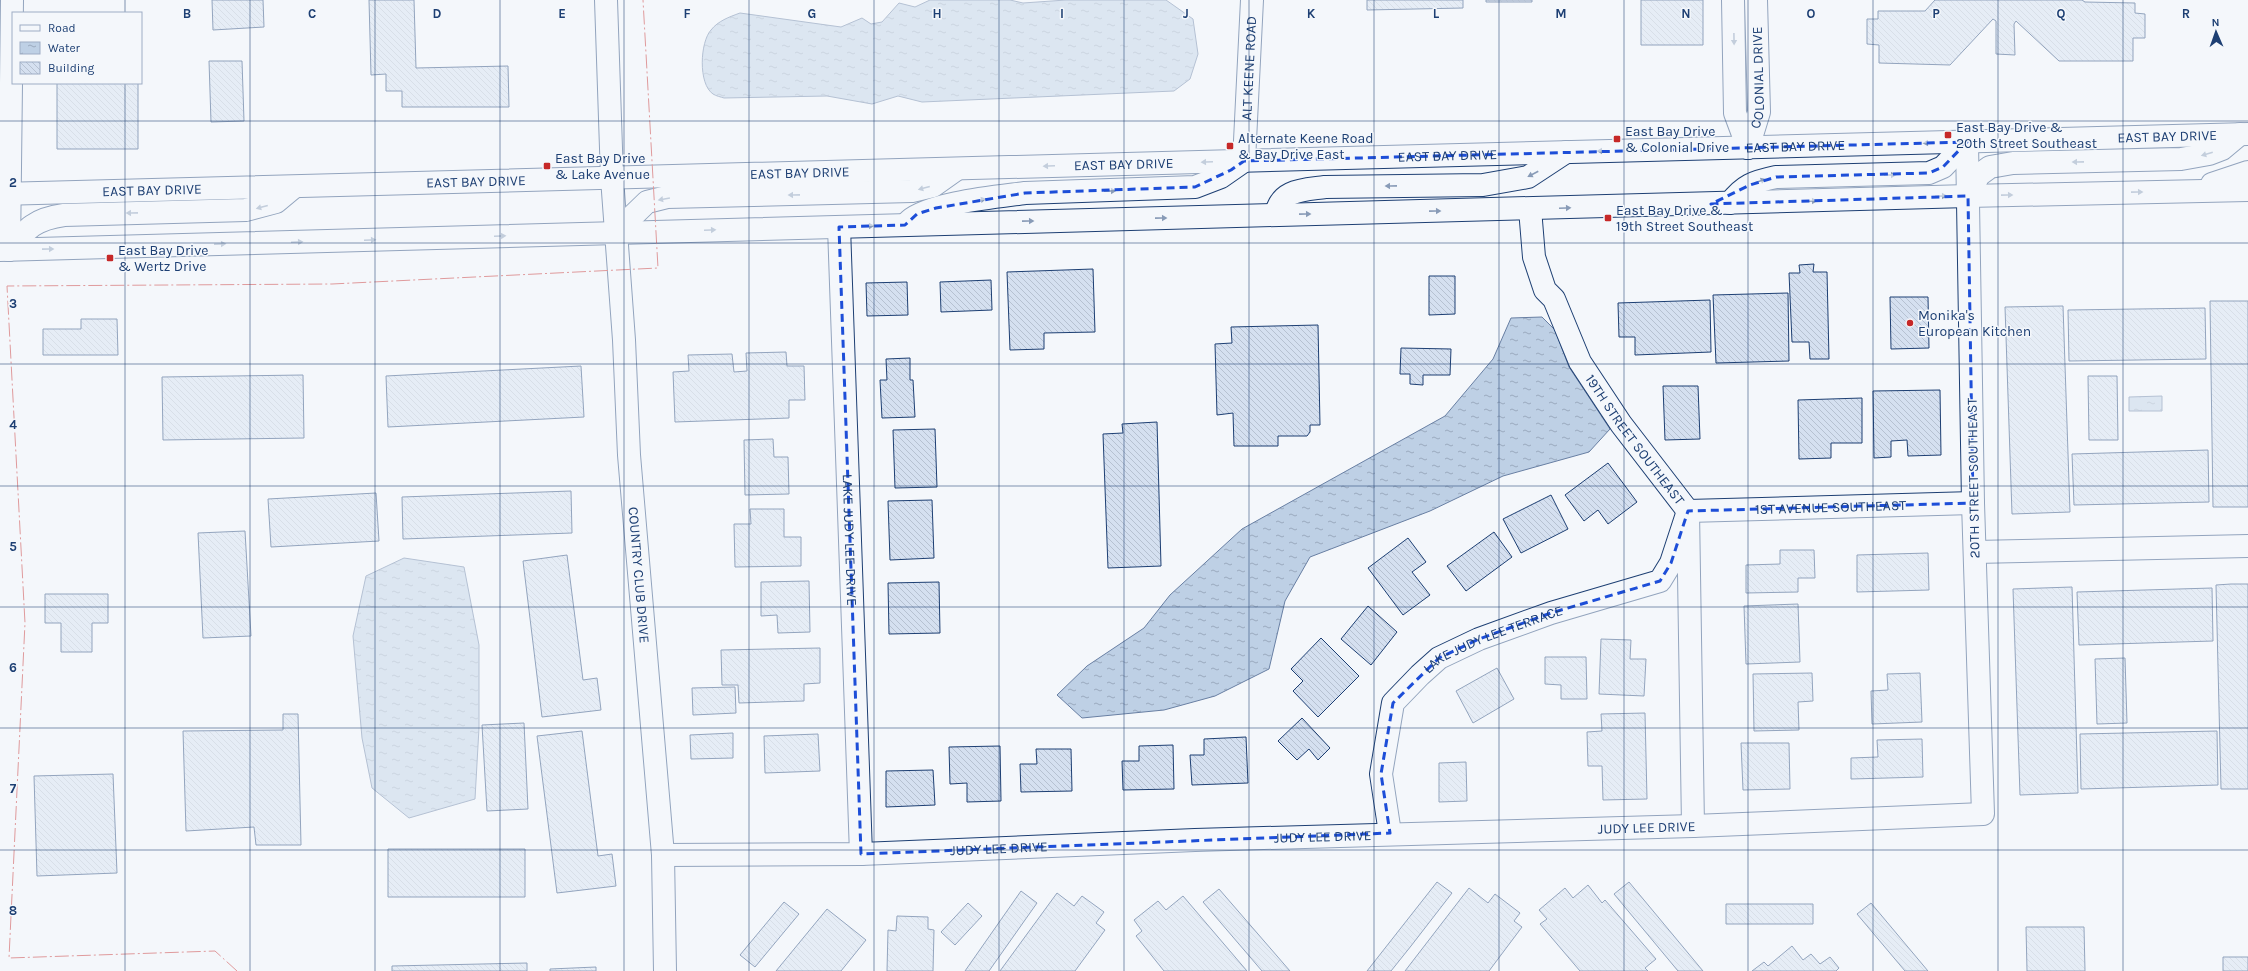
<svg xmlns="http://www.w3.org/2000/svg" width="2248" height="971" font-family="Karla,sans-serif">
	<defs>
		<pattern id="water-ripples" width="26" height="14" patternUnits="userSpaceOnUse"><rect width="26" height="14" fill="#bed0e5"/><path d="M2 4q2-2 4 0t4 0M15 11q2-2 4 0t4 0" fill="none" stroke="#9aaabe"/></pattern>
		<pattern id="building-back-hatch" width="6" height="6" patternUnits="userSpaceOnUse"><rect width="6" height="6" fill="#d5e0f0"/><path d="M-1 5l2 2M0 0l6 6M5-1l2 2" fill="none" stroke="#b6c1d1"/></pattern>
	</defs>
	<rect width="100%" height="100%" fill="#f4f7fb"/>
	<path fill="url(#water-ripples)" stroke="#687fa3" d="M930,0H1010L1023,3L1066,0H1166L1193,19L1198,54L1190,79L1174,91L922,102L898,96L872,104L827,96L724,98C721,97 716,96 713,94C698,84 700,42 711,30C718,21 729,17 740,13L841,27L862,18L871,24L882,22L899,3L915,7Z
		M1542,317L1555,330L1569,367L1610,429L1589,452L1503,476L1430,511L1310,557L1285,601L1269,669L1215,696L1164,710L1082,718L1057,695L1087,666L1144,628L1170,595L1242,529L1445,416L1493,359L1511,318Z
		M2162,396V411H2129V397Z
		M404,558L464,567L479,645V728L475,799L409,818L372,788L362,738L353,636L366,576Z"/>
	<path fill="url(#building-back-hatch)" stroke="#1d3f73" d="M212,0H263L264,27L213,30Z
		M369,0H414L416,68L508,66L509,107H402V91H386V74L371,75Z
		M1367,0H1463V8L1367,10Z
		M1486,0H1532V2H1486Z
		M1641,0H1703V45H1641Z
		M1935,0H2082L2085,2L2135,3V13L2145,14V38H2133V61H2059L2016,21L2014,24L2015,55L1996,54V21L1993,19L1950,65L1879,63V45L1867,44V19H1878V11H1925Z
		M209,61H242L244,121L211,122Z
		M57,83H138V149H57Z
		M1814,264L1813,272H1827L1829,359H1810L1809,342H1792L1789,273H1800L1799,265Z
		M1093,269L1095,332L1044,333V349L1010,350L1007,272Z
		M1429,276H1455V314L1429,315Z
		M991,280L992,310L941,312L940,282Z
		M907,282L908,315L867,316L866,283Z
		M1788,293L1789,361L1716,363L1713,295Z
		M1890,297H1928L1929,348L1891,349Z
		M1710,300L1711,352L1635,355V337H1619L1618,303Z
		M2210,301H2248V507H2213Z
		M2063,306L2070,512L2012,514L2005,307Z
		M2205,308L2206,359L2069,361L2068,310Z
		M81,319H117L118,355H43V329H81Z
		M1318,325L1320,425H1310V432L1307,436H1278V446H1234L1233,413L1217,415L1215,344L1232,343L1231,327Z
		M1401,348L1451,349L1450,375H1423V385L1410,384V374H1400Z
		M786,352L787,366H804L805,400H789V418L675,422L673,372L689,371L688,355L732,354L734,372L747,371L746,353Z
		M910,358V380H913L915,417L882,418L880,380H887L886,359Z
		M581,366L584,417L388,427L386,376Z
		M303,375L304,438L163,440L162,377Z
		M2088,376H2117L2118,440H2089Z
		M1663,386H1698L1700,439L1665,440Z
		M1940,390L1941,455L1908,456L1907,440L1891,441V457L1874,458L1873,391Z
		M1862,398V443H1831V458L1799,459L1798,400Z
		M1157,422L1161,566L1108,568L1103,434L1123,433L1122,424Z
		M935,429L937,487L895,488L893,430Z
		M773,439L774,457H788L789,494L745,495L744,440Z
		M2208,450L2209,502L2074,505L2072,454Z
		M1608,463L1637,502L1608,524L1598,510L1584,521L1565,495Z
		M571,491L572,533L403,539L402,497Z
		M376,493L379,541L271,547L268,499Z
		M1551,495L1568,529L1521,553L1503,519Z
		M932,500L934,558L890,560L888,501Z
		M750,509H784V537H801V566L735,567L734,524H751Z
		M245,531L251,636L203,638L198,533Z
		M1494,532L1512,557L1466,591L1447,566Z
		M1408,538L1426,562L1412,572L1430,595L1403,615L1368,568Z
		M1780,550H1814L1815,578H1798V592L1746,593V565L1780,564Z
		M1928,553L1929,590L1857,592V555Z
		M567,555L583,680L597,678L601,710L542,717L523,561Z
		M809,581L810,632L778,633L777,615L761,616V582Z
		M939,582L940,633L889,634L888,583Z
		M2231,584H2248V789H2221L2216,585Z
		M2072,587L2078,793L2020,795L2013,589Z
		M2212,588L2213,641L2079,645L2077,592Z
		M45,594H108V623H92V652H61V623H45Z
		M1798,604L1800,662L1746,664L1744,606Z
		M1368,606L1397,632L1371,665L1341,639Z
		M1321,638L1359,676L1318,717L1293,691L1303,681L1291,669Z
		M1601,639L1631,640L1630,659H1646L1644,696L1599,694Z
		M820,648V683L804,684V701L739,703L738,685H722L721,650Z
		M1545,657H1586L1587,699H1561V685L1545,684Z
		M2125,658L2127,723L2097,724L2095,659Z
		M1497,668L1514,699L1473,723L1456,691Z
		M1812,673L1813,701L1798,702L1799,730L1754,731L1753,674Z
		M1920,673L1922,722L1872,724L1871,691L1888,690L1887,674Z
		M735,687L736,713L693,715L692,688Z
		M1645,713L1647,799L1603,800L1602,766H1588L1587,732L1602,731L1601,714Z
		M283,714H298L301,845H256L254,827L186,831L183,731L283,730Z
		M1302,718L1330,748L1318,760L1309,749L1297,760L1278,741Z
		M524,723L528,809L487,811L482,725Z
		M582,731L598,856L612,854L616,886L557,893L537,736Z
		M2217,731L2218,785L2081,789L2080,734Z
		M733,733V758L691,759L690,735Z
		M818,734L820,771L765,773L764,736Z
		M1246,737L1248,783L1192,785L1190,755H1204V739Z
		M1922,739L1923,777L1851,779V758L1878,757L1877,740Z
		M1741,743H1789L1790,789L1743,790Z
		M1173,745L1174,789L1123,790L1122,761H1139V746Z
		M1000,746L1001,801L967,802V783L950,784L949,747Z
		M1036,749H1071L1072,791L1021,792L1020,764H1037Z
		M1466,762L1467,801L1439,802V763Z
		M933,770L935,805L886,807V771Z
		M113,774L117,873L37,876L34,776Z
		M388,849H525V897H388Z
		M1437,882L1452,893L1411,946L1391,971H1367Z
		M1629,882L1703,971H1678L1614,894Z
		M1588,885L1602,903L1605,900L1656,959L1645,968L1648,971H1580L1540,924L1547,919L1539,910L1565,888L1573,898Z
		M1469,888L1488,903L1495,894L1520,913L1514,921L1522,927L1489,971H1405Z
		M1219,889L1290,971H1262L1203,902Z
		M1021,891L1037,903L989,971H965Z
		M1057,893L1074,906L1082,896L1104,912L1096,923L1105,930L1075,971H1000Z
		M1183,896L1247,971H1164L1136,936L1142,931L1134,920L1158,901L1166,910Z
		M784,902L799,914L755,967L740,955Z
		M968,903L982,916L955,945L941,932Z
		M1871,903L1928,971H1905L1857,914Z
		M1726,904H1813V924H1726Z
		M827,909L866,940L841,971H776Z
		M897,916L928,917V929L934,930L933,971H887L888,930L896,931Z
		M2026,927H2084L2085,971H2027Z
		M1792,946L1803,960L1811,954L1820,964L1830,957L1839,968L1836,971H1752L1764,962L1768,966Z
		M2223,957H2248V971H2223Z
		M527,963V971H392V966Z
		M596,967V971H550V969Z"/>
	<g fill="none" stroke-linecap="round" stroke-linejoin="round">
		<g stroke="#1d3f73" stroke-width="24">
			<g id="minor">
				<path id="s1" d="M606,0L612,178L624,340L629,455L663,855L665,971"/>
				<path d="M1733,0L1735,113L1748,148"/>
				<path id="s2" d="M1748,148L1759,112L1756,0"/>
				<path id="s3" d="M1244,161L1252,0"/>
				<path id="s4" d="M1530,209L1534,257L1545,290L1554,299L1580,362L1621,424L1688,511L1693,826"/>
				<path id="s5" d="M839,227L861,854"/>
				<path d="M9,250L12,0"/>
				<path d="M1975,552L2248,546"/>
				<path id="s6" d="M1390,833L1381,774L1393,703L1420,675L1439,658L1479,639L1551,613L1660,581L1671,563L1688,511L1973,503"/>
				<path id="s7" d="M663,855L861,854L1195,840L1693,826L1983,814L1973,503L1967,142"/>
			</g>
		</g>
		<g stroke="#1d3f73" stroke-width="24">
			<g id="major">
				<path d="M2212,184L2248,172"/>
				<path id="s8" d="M0,194L2248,134"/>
				<path d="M1968,196L1979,175L1990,167L2013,163L2181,159L2209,154L2222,149L2240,134"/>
				<path d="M1730,203C1744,185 1753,182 1776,177L1929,173L1943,167L1967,142"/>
				<path d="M1276,215C1280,189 1304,190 1325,187L1483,185L1528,177L1566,152"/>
				<path d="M909,221C930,203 995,197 1025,193L1195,187L1221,177L1244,161"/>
				<path d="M615,233L647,202L667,197L912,191L933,186L957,169"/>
				<path d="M0,250L1968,196L2248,190"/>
				<path d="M9,250C27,228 35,219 64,215L246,210L276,202L294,187"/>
			</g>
		</g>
		<use href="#minor" stroke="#f4f7fb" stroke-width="22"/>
		<use href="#major" stroke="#f4f7fb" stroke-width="22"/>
		<path stroke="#c62828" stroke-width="1" stroke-dasharray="14 3 2 3" stroke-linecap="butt" d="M237,971L215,951L9,958L25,623L7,286L332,284L658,268L643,0"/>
	</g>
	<defs><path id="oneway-solid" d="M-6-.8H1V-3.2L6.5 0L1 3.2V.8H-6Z"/></defs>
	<g fill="#889bb7">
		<use href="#oneway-solid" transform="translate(1734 39) rotate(89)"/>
		<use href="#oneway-solid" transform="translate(1929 143) rotate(178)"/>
		<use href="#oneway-solid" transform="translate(1603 151) rotate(179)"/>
		<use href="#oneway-solid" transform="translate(2207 154) rotate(164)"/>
		<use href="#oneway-solid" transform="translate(1207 162) rotate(178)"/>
		<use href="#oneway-solid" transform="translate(2078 162) rotate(179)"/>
		<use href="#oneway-solid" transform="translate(1049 166) rotate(178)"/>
		<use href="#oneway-solid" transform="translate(1533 174) rotate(152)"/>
		<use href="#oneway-solid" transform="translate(1890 175) rotate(-1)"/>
		<use href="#oneway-solid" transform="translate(1760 181) rotate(-19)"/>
		<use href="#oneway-solid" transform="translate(1391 186) rotate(179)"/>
		<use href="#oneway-solid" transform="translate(924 188) rotate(165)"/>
		<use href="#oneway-solid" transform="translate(1110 191) rotate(-2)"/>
		<use href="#oneway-solid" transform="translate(2137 192) rotate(-1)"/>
		<use href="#oneway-solid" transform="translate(794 195) rotate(179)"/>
		<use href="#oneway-solid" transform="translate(2007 195) rotate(-1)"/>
		<use href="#oneway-solid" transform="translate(1941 196) rotate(-2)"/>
		<use href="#oneway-solid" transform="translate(664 199) rotate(170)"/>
		<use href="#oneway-solid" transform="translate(980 200) rotate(-10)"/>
		<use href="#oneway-solid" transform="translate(1811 201) rotate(-2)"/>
		<use href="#oneway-solid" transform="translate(262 207) rotate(165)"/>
		<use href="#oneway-solid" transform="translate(1565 208) rotate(-2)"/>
		<use href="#oneway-solid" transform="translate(1435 211) rotate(-1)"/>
		<use href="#oneway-solid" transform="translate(132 213) rotate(179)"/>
		<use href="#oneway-solid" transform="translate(1305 214) rotate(-1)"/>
		<use href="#oneway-solid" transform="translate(1161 218) rotate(-1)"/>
		<use href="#oneway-solid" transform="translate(1028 221) rotate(-1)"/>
		<use href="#oneway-solid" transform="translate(868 226) rotate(-2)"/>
		<use href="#oneway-solid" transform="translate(710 230) rotate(-2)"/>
		<use href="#oneway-solid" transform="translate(500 236) rotate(-2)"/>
		<use href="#oneway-solid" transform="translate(370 240) rotate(-2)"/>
		<use href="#oneway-solid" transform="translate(297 242) rotate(-2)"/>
		<use href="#oneway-solid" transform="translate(220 244) rotate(-2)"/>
		<use href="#oneway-solid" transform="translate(48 249) rotate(-1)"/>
	</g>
	<path d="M0 0H2248V971H0ZM1967,142L1943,167L1929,173L1776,177L1750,185L1711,204L1968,196L1973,503L1688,511L1671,563L1660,581L1551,613L1479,639L1439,658L1393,703L1381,774L1390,833L861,854L839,227L905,225L917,214L936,208L1025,193L1195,187L1231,170L1244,161Z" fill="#f4f7fb" fill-opacity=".55" fill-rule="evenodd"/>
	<path fill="none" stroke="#1d4ed8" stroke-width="3" stroke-dasharray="8 5" stroke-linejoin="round" d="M1967,142L1943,167L1929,173L1776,177L1750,185L1711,204L1968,196L1973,503L1688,511L1671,563L1660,581L1551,613L1479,639L1439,658L1393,703L1381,774L1390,833L861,854L839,227L905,225L917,214L936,208L1025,193L1195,187L1231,170L1244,161Z"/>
	<path fill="none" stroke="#1d3f73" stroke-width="1" stroke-opacity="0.55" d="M125,0V13M250,0V971M375,0V971M500,0V971M624,0V971M749,0V971M874,0V971M999,0V971M1124,0V971M1249,0V971M1374,0V971M1499,0V971M1624,0V971M1748,0V971M1873,0V971M1998,0V971M2123,0V971M125,83V971M0,121H2248M0,243H2248M0,364H2248M0,486H2248M0,607H2248M0,728H2248M0,850H2248"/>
	<g fill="#c62828" stroke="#f4f7fb" stroke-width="1.5">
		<rect x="1944" y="131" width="8" height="8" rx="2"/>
		<rect x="1613" y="135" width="8" height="8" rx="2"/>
		<rect x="1226" y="142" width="8" height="8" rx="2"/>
		<rect x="543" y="162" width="8" height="8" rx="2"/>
		<rect x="1604" y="214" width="8" height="8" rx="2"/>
		<rect x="106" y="254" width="8" height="8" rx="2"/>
		<circle cx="1910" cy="323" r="4"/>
	</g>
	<g text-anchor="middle" stroke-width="3" stroke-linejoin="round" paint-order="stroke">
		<g font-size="14" fill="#1d3f73" stroke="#f4f7fb">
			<text dy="5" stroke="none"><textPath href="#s3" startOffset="93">ALT KEENE ROAD</textPath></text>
			<text dy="5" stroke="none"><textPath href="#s2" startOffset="72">COLONIAL DRIVE</textPath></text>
			<text dy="5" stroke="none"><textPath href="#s8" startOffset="2168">EAST BAY DRIVE</textPath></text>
			<text dy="5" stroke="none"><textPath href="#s8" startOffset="1796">EAST BAY DRIVE</textPath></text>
			<text dy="5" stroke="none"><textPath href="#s8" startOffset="1448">EAST BAY DRIVE</textPath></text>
			<text dy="5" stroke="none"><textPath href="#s8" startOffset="1124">EAST BAY DRIVE</textPath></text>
			<text dy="5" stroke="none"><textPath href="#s8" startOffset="800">EAST BAY DRIVE</textPath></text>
			<text dy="5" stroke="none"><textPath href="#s8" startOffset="476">EAST BAY DRIVE</textPath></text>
			<text dy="5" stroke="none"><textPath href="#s8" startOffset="152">EAST BAY DRIVE</textPath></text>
			<text dy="5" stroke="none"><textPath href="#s4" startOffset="259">19TH STREET SOUTHEAST</textPath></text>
			<text transform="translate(1973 478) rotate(-91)" y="5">20TH STREET SOUTHEAST</text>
			<text dy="5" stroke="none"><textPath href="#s6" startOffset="649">1ST AVENUE SOUTHEAST</textPath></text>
			<text dy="5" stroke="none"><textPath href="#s5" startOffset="313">LAKE JUDY LEE DRIVE</textPath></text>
			<text dy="5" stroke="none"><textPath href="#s1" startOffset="576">COUNTRY CLUB DRIVE</textPath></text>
			<text dy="5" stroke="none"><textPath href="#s6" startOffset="253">LAKE JUDY LEE TERRACE</textPath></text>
			<text dy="5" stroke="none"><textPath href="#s7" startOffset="984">JUDY LEE DRIVE</textPath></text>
			<text dy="5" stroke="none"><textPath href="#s7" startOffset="660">JUDY LEE DRIVE</textPath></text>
			<text dy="5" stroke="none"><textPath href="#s7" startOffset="336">JUDY LEE DRIVE</textPath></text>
		</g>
		<g font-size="14" fill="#1d3f73" stroke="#f4f7fb" text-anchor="start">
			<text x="1956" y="132">East Bay Drive &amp;<tspan x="1956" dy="16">20th Street Southeast</tspan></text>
			<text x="1625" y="136">East Bay Drive<tspan x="1625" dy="16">&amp; Colonial Drive</tspan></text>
			<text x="1238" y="143">Alternate Keene Road<tspan x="1238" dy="16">&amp; Bay Drive East</tspan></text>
			<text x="555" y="163">East Bay Drive<tspan x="555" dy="16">&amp; Lake Avenue</tspan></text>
			<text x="1616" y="215">East Bay Drive &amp;<tspan x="1616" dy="16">19th Street Southeast</tspan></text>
			<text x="118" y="255">East Bay Drive<tspan x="118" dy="16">&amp; Wertz Drive</tspan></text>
			<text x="1918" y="320">Monika's<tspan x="1918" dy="16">European Kitchen</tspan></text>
		</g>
	</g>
	<g font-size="13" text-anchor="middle" font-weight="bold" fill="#1d3f73" stroke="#f4f7fb" stroke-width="3" stroke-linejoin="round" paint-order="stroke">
		<text x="187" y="18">B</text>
		<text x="312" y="18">C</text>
		<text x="437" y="18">D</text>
		<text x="562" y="18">E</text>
		<text x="687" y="18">F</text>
		<text x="812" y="18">G</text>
		<text x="937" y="18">H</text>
		<text x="1062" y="18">I</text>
		<text x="1186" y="18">J</text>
		<text x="1311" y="18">K</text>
		<text x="1436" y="18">L</text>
		<text x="1561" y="18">M</text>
		<text x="1686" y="18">N</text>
		<text x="1811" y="18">O</text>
		<text x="1936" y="18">P</text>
		<text x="2061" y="18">Q</text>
		<text x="2186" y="18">R</text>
		<text x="13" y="187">2</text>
		<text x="13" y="308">3</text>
		<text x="13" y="429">4</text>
		<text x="13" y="551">5</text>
		<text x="13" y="672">6</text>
		<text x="13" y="793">7</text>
		<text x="13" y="915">8</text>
	</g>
	<rect x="12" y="12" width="130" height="72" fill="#f4f7fb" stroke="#9eadc5"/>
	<rect x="20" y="25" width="20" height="6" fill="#f4f7fb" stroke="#9eadc5"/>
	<text x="48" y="32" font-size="12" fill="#1d3f73">Road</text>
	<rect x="20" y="42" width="20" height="12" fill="url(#water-ripples)" stroke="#9eadc5"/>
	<text x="48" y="52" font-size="12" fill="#1d3f73">Water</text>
	<rect x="20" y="62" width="20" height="12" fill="url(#building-back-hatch)" stroke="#9eadc5"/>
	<text x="48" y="72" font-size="12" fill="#1d3f73">Building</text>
	<g transform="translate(2216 32) rotate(358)" stroke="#f4f7fb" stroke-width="3" paint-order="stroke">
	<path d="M0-3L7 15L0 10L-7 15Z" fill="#1d3f73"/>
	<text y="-6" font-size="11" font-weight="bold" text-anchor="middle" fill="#1d3f73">N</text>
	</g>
</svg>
